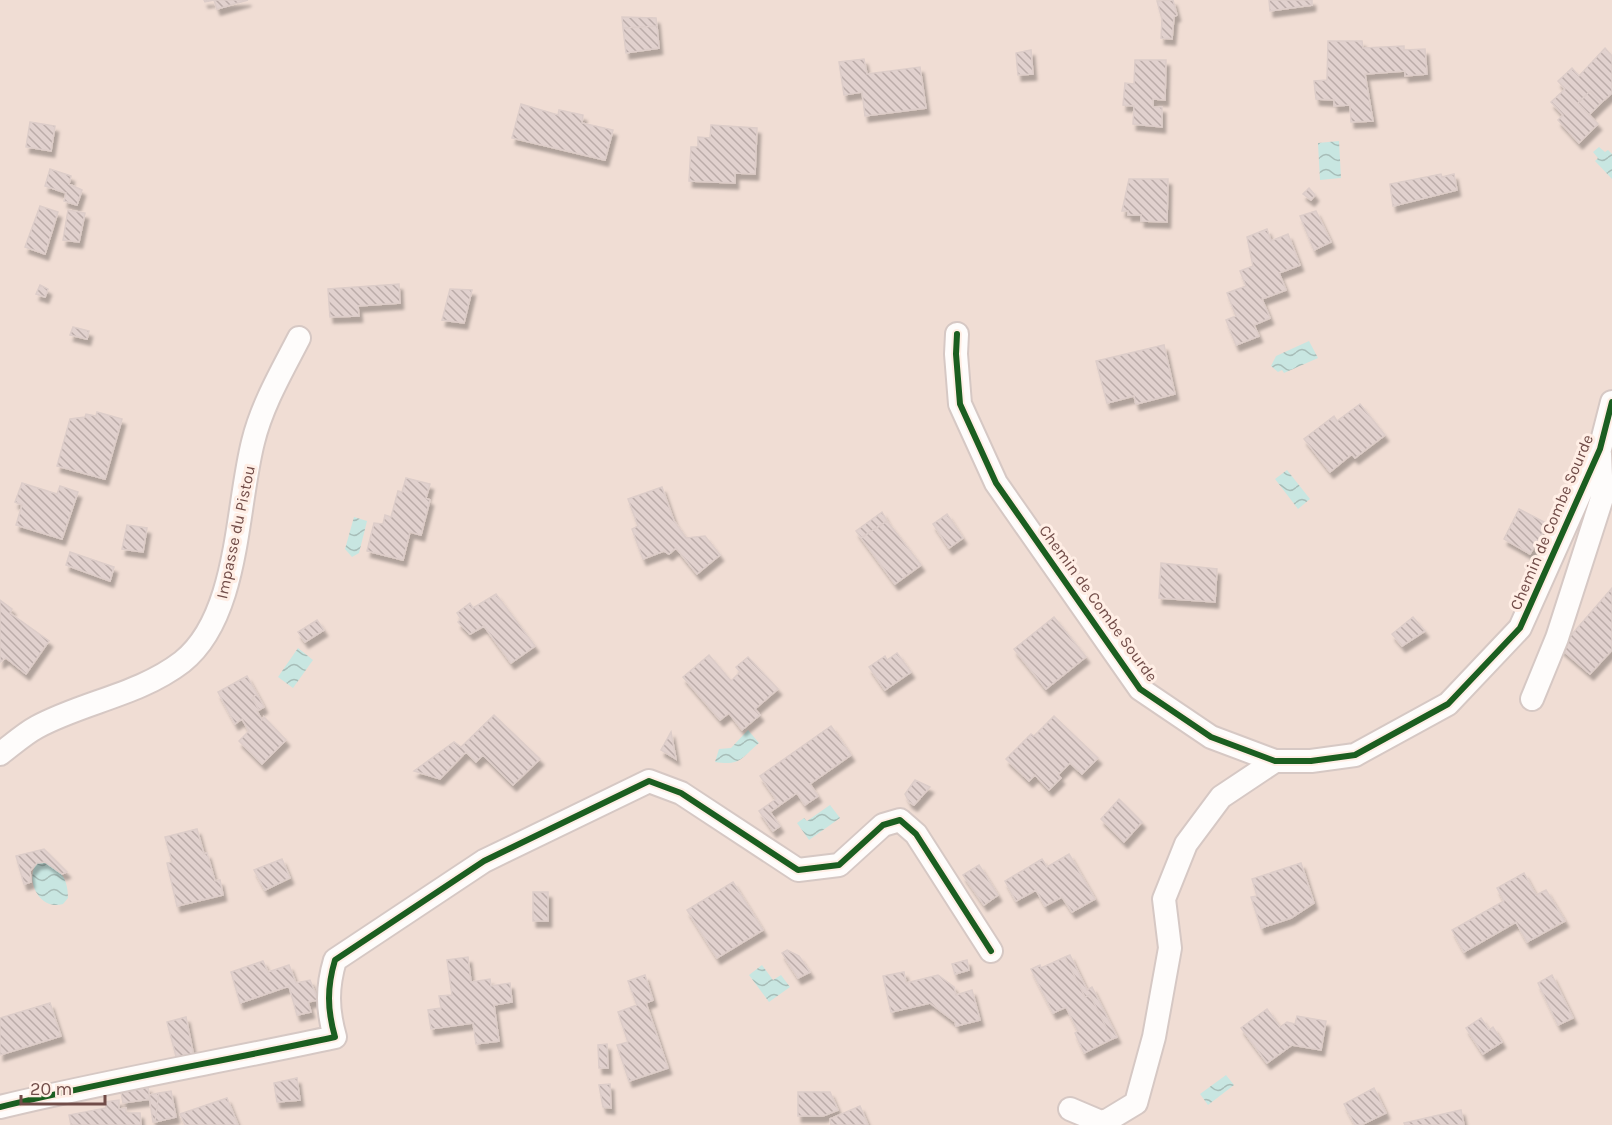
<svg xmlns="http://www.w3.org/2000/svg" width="1612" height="1125" font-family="Karla,sans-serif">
	<defs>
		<pattern id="water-waves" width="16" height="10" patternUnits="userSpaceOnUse" patternTransform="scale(1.5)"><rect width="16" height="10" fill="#c8e6e1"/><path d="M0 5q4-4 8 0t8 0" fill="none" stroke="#a7bdb8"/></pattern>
		<pattern id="building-back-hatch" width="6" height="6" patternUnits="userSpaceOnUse" patternTransform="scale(1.5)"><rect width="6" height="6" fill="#e1d1ce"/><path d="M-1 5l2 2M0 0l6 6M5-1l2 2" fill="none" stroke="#bbaca9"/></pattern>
		<filter id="shadow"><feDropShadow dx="3.5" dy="6" stdDeviation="1.5" flood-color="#0004"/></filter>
	</defs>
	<rect width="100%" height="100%" fill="#f5ebe6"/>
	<path fill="#f0ddd4" d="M0,0H1612V1125H0Z"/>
	<path fill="url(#water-waves)" d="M1339,141L1341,178L1320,180L1318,143Z
		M1599,147L1605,152L1608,150L1612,154V179L1595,161L1598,158L1593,152Z
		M1309,341L1318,358L1284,373L1282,370L1278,372L1271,366L1276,356Z
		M1287,470L1310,499L1298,509L1275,479Z
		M354,517L367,521L359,553L352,557L345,549Z
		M298,648L313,660L293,688L278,677Z
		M748,730L759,743C741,758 741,766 715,762L719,749L731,748Z
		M830,805L840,818L809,840L797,823L804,818L807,821Z
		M45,862C62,870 68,880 68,898L63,904C40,911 24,880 37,863Z
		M762,965L773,980L781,975L790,987L769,1002L749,975Z
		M1226,1075L1234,1085L1208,1105L1200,1094Z"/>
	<path fill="url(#building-back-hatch)" stroke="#ddcdc9" stroke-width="1.5" filter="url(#shadow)" d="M204,0H248L217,9L214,0L205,2Z
		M1173,0L1177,15L1174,17L1172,39L1161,38L1162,19L1157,1Z
		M1269,0H1312V5L1270,11Z
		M622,17L656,18L657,26L623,28Z
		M657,26L659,48L626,53L623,28Z
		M1328,41H1362L1363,48L1404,46V50L1425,49L1427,74L1405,76V71L1365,74L1373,121L1351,122L1350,105L1334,106V100L1316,99L1314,81L1327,80Z
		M1605,48L1612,56V93L1601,103L1590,91L1578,103L1598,124L1579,143L1558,120L1563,115L1551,102L1565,89L1558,81L1572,68L1579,76Z
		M1031,50L1033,74L1018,75L1016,53Z
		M864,59L867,74L920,67L926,108L865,116L862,92L844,95L839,62Z
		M1135,60H1166L1165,100L1153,99V107H1162V127L1133,124L1134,106L1123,105L1125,83L1134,84Z
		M1590,91L1601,103L1589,115L1578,103Z
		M521,104L558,115L559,110L583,115L582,123L613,130L605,160L512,138Z
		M30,122L55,126L51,151L26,147Z
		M711,125L757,128L755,174L735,173V183L689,181L691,147H698V137L710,138Z
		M50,169L71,176L69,184L82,190L77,205L64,201L66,193L45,186Z
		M1441,174L1442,177L1454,174L1457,190L1393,206L1390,184Z
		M1129,179H1168L1167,222L1141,221V215H1128V211H1122Z
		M1309,188L1315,195L1311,200L1303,194Z
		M40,206L58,212L45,254L25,247Z
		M68,210L85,213L79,242L63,240Z
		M1316,211L1331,242L1314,250L1300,216Z
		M1267,229L1271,241L1288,234L1300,265L1279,273L1286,290L1262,299L1270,318L1254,325L1259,336L1236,345L1226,320L1236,316L1227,293L1246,286L1240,271L1253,266L1247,237Z
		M399,284L400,303L358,306L359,316L330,317L328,289Z
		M40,285L48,289L45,297L36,294Z
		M450,289L472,290L464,323L442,320Z
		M73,327L89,331L87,339L70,335Z
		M1164,345L1175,394L1136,404L1134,396L1107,403L1096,361Z
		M1360,404L1385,435L1355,458L1352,454L1330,472L1304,439L1334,416L1337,421Z
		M97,412L122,419L105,479L57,466L70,419L85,417L86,414L96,416Z
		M406,478L430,484L426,498L430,500L421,535L410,532L403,560L367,551L374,523L383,524L385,515L391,517L398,491L402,492Z
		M22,483L57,494L60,486L78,492L62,539L16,525L22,505L15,502Z
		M662,487L674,521L686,538L705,536L720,555L697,574L676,548L669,554L664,551L643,559L632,529L638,526L628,499Z
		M1519,509L1548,524L1530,554L1504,539Z
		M882,512L887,521L861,538L856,531Z
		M947,514L963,538L949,548L933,524Z
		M887,521L921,565L895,584L861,538Z
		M127,525L147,528L143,552L122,549Z
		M70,552L114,567L110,581L66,565Z
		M1161,563L1217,569L1215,602L1159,598Z
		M1612,588V650L1590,674L1560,648Z
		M496,594L535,646L511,663L484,626L470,634L458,622L461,619L457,613L470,603L473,608Z
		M0,600L12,609L10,613L49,641L26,674L6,658L0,662Z
		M1054,617L1086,657L1046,689L1014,649Z
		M1413,617L1425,631L1402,646L1392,634Z
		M317,620L324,630L305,642L298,632Z
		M897,653L911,672L885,690L869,667L885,656L887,660Z
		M709,655L731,681L740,672L736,667L748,657L778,689L755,709L760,715L742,730L729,713L720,720L683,677Z
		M247,676L257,694L252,698L259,710L257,711L262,720L264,717L286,740L262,764L239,741L249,731L242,719L235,724L218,692Z
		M257,694L264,707L259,710L252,698Z
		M494,715L540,759L513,785L483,755L476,762L466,752L440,779L414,771L454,742L461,747Z
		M1054,716L1098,758L1082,774L1070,763L1058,775L1061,778L1049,790L1035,775L1029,781L1006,759L1031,734L1034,736Z
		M831,726L851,755L810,784L818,796L805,805L797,793L770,812L780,826L773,831L759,811L776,799L760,776Z
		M671,732L676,759L661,750Z
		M915,780L930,787L914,805L909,802L905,794Z
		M1119,799L1142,822L1124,842L1101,819Z
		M197,829L204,854L207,853L215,881L220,880L223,895L177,906L167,863L172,862L165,837Z
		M44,849L67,872L62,874L45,862L37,863L30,871L31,882L24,884L16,856Z
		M1069,854L1095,899L1072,912L1062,897L1045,906L1036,890L1016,901L1005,881L1042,859L1047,867Z
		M282,859L290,878L265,890L254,870Z
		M1301,863L1314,903L1291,918L1261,928L1251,897L1257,896L1252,879Z
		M979,865L998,895L984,905L963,875Z
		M1524,873L1536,895L1546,890L1565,921L1527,942L1516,922L1464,952L1452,930L1504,901L1497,888Z
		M733,882L763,930L717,958L687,910Z
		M533,892H548V921H533Z
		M787,950L799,956L810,972L798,978L782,953Z
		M1070,955L1087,990L1092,987L1117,1037L1112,1039L1090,995L1085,997L1065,957Z
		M468,957L471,982L490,979L491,986L510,983L512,1002L494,1005L499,1041L476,1044L473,1023L431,1029L428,1010L441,1008L439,996L452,995L447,960Z
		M1065,957L1085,997L1090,995L1112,1039L1084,1053L1075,1033L1078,1031L1066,1007L1053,1013L1031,969L1040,965L1041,968Z
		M967,960L969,970L955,974L952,964Z
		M263,961L268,972L289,965L296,983L310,980L318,1000L308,1002L311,1012L297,1015L289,986L240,1003L231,972Z
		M904,972L906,983L938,975L954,987L956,995L972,990L980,1020L956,1026L955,1022L930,1003L891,1012L883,976Z
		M645,975L653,1000L646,1003L668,1068L629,1081L617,1045L628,1042L618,1012L637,1005L628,981Z
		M1552,975L1573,1018L1558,1025L1538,983Z
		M50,1003L61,1036L0,1055V1018Z
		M1267,1009L1280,1027L1287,1022L1295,1024L1297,1016L1326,1021L1321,1050L1292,1045L1267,1063L1241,1028Z
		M186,1017L194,1057L177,1060L167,1022Z
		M1481,1018L1489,1030L1493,1027L1502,1042L1483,1054L1466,1028Z
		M607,1044L608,1068H599L598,1045Z
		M297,1078L300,1100L277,1102L274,1083Z
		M610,1084L611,1108L603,1107L599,1085Z
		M148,1087L150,1099L123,1103L121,1092Z
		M1374,1088L1386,1113L1361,1125H1355L1344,1104Z
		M171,1091L176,1117L155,1122L159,1093Z
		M798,1092H830L838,1110L823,1116H798Z
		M159,1093L155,1122H153L149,1095Z
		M227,1098L238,1125H185L180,1114Z
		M119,1100V1109L126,1108V1113H140L141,1125H71L69,1115L106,1108L105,1102Z
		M860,1106L868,1125H831L830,1119Z
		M1461,1110L1464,1125H1405L1404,1123Z"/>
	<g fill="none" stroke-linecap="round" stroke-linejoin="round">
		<g stroke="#d6c8c4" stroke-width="26">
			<path id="street" d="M957,334L956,354L960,404L996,483L1140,689L1211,737L1275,761H1311L1355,755L1448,704L1520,628L1600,449L1612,402
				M1532,699L1557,638L1602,498L1600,454
				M0,754C12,745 24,734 37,727C83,702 139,695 182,662C239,617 236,509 253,442C262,405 282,371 299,338
				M0,1107C111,1080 224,1061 335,1037C327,1009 327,987 335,960L484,861L649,781L681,793L798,870L839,865L883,825L900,820L916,834L991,951
				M1070,1109L1103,1123L1136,1103L1154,1037L1170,948L1164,899L1186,844L1221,797L1275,761"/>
		</g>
		<use href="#street" stroke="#fefcfb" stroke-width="22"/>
		<g stroke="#ffeee5" stroke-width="10">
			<path id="cycleway" d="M957,334L956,354L960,404L996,483L1140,689L1211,737L1275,761H1311L1355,755L1448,704L1520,628L1600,449L1612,402
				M0,1107C111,1080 224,1061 335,1037C327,1009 327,987 335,960L484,861L649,781L681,793L798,870L839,865L883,825L900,820L916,834L991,951"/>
		</g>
		<use href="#cycleway" stroke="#1b5e20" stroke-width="6"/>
	</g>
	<g text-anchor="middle" stroke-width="6" stroke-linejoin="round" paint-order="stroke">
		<g font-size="16" fill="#714c48" stroke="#ffeee5">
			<text transform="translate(1551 522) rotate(-67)" y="6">Chemin de Combe Sourde</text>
			<text transform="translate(235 532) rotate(-78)" y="6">Impasse du Pistou</text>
			<text transform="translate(1099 603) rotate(54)" y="6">Chemin de Combe Sourde</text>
		</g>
	</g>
	<path d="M21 1095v9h84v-9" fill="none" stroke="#714c48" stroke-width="3"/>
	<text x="30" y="1095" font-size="18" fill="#714c48" stroke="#ffeee5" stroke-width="4.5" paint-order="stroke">20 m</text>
</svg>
